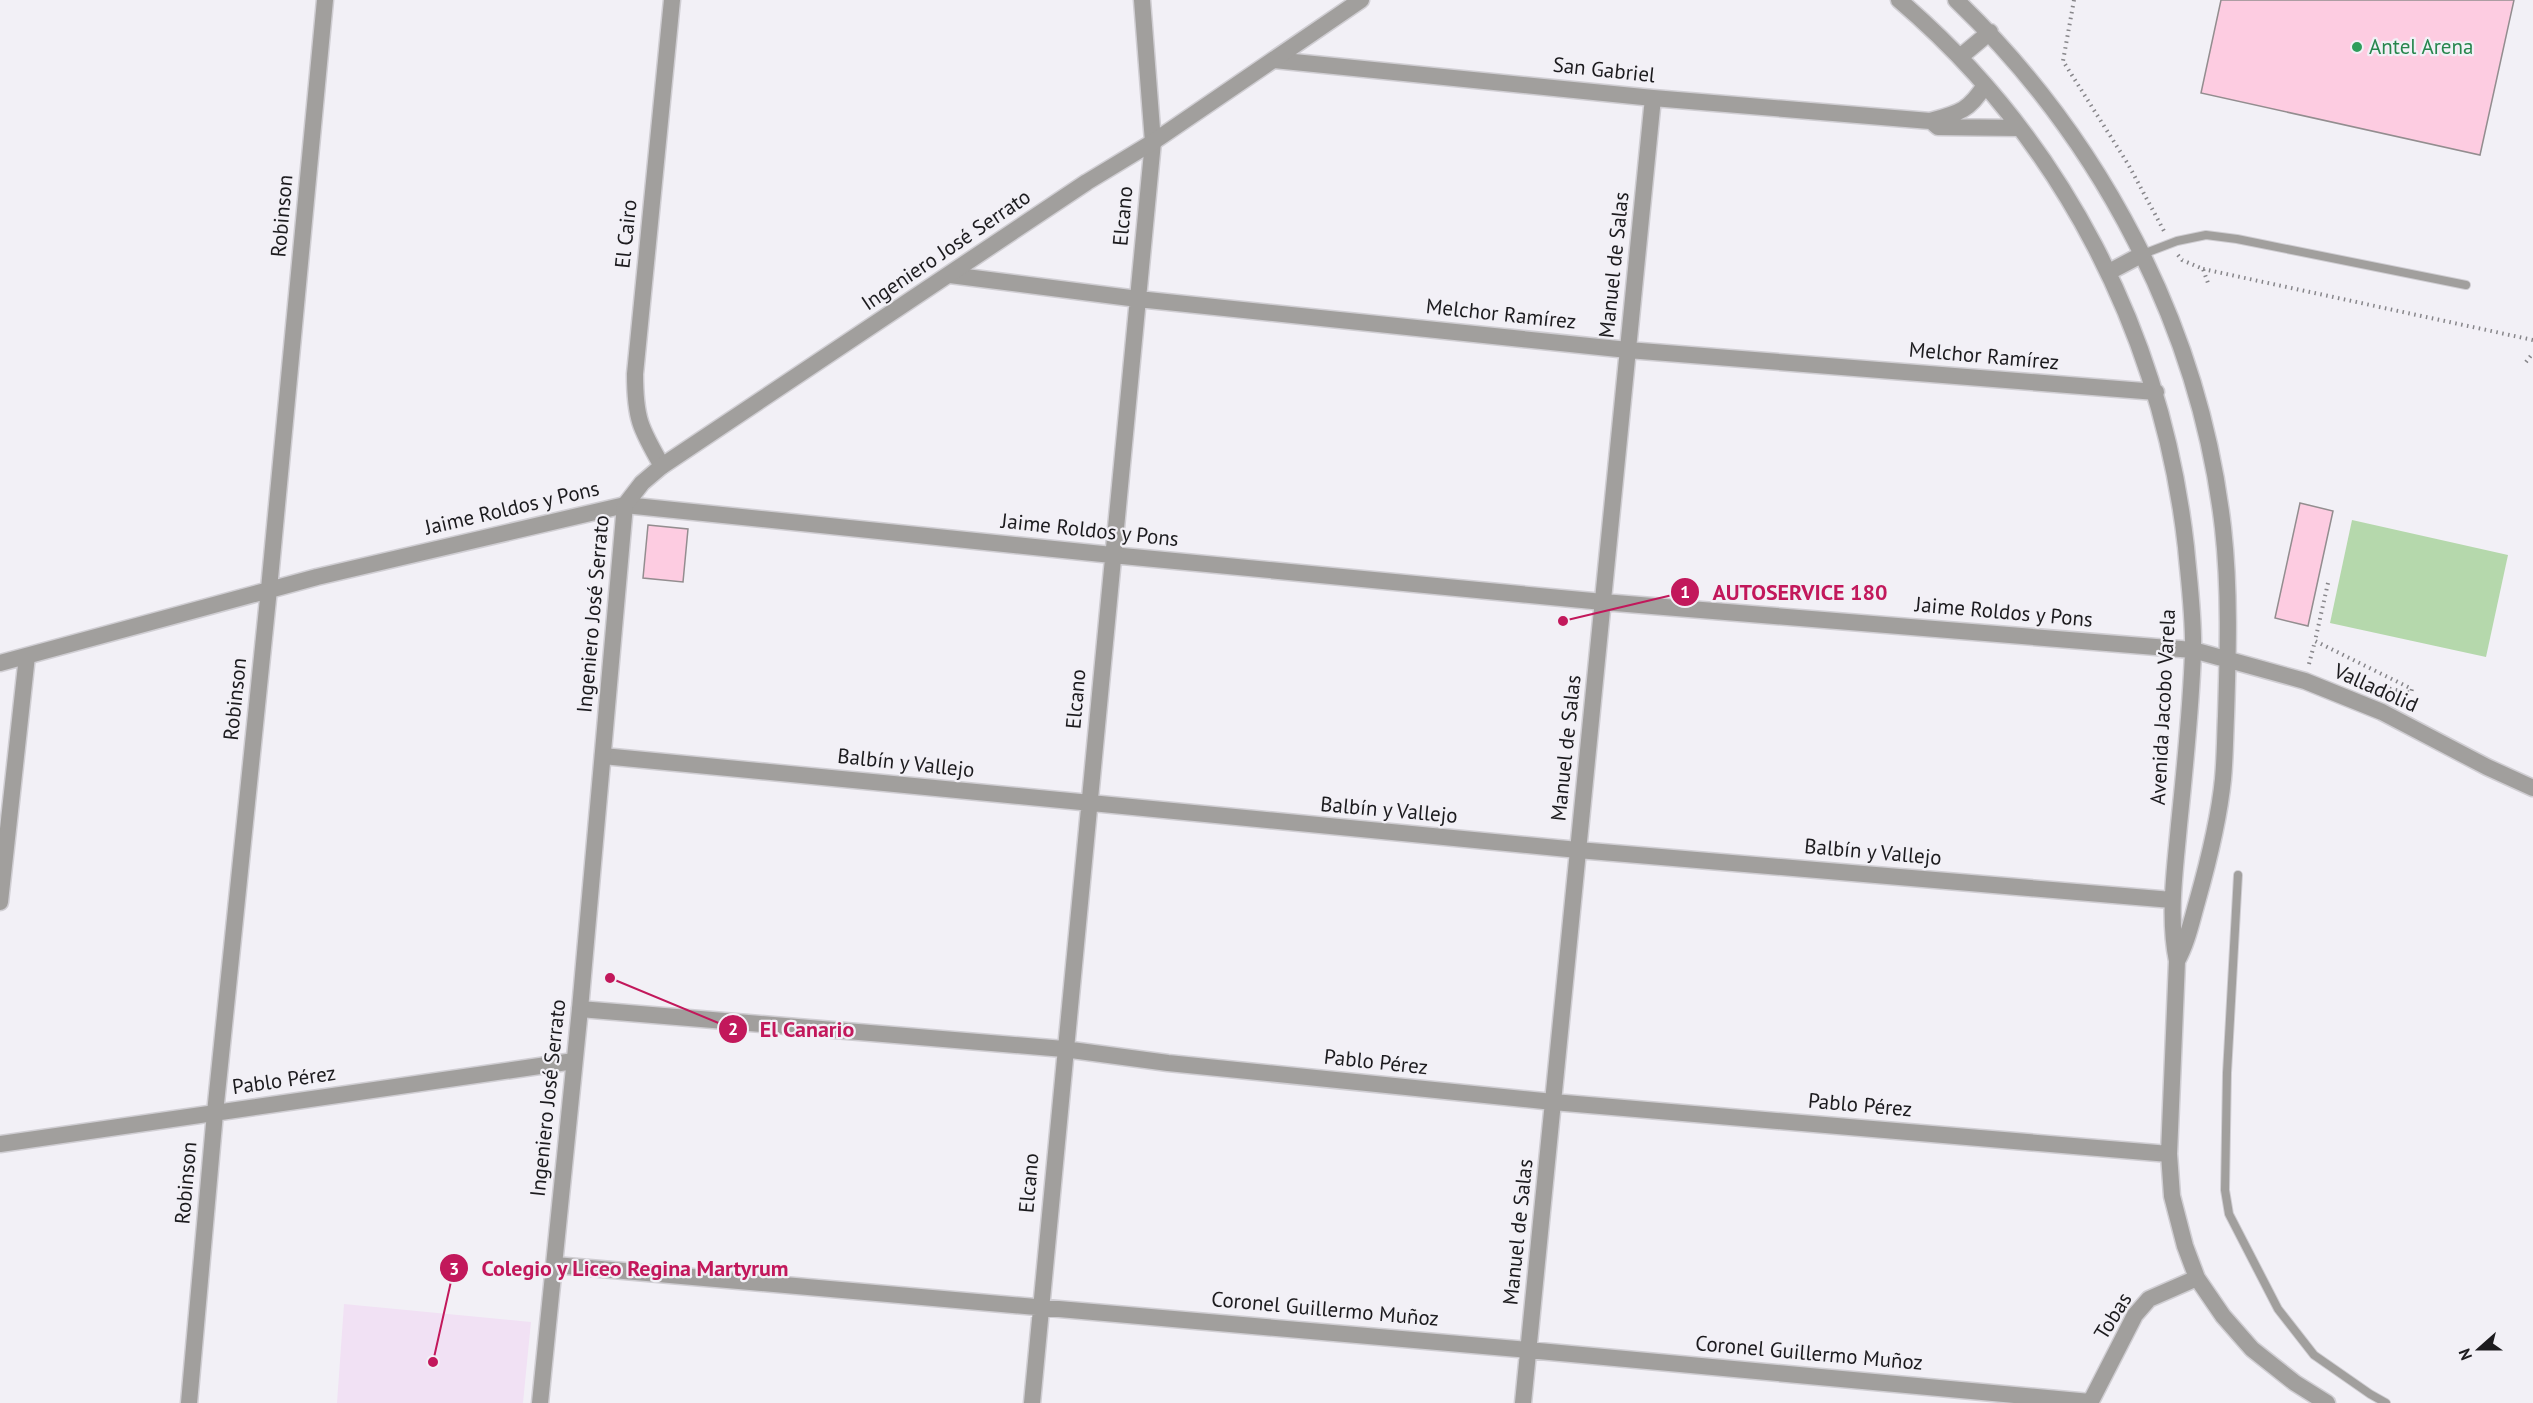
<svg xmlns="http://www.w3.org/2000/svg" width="2533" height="1403" font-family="'PT Sans',sans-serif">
	<rect width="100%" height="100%" fill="#f2f0f6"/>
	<path fill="#f1e1f4" d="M344,1304L531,1322L523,1403H337Z"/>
	<path fill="#b5d8ac" d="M2352,520L2508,555L2486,657L2330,623Z"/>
	<path fill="#fdcce1" stroke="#938d8f" stroke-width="1.5" d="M2221,0H2514L2480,155L2201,93Z
		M2300,503L2333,511L2308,626L2275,618Z
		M648,525L688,529L683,582L643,578Z"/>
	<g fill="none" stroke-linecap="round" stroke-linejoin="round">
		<g stroke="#d0ced3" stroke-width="10">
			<path id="service" d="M2143,254L2177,241L2206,235L2237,239L2466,285
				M2238,875L2227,1073L2225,1190L2229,1214L2278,1309L2314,1355L2370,1394L2386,1403"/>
		</g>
		<g stroke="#d0ced3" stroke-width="19">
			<path id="minor" d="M1899,0C2062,139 2162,334 2186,547C2189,581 2194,617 2193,652C2191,710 2185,767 2179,825C2175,870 2168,916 2177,961L2169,1154L2172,1196L2185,1246L2197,1278L2223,1316L2252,1349L2295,1383L2327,1403
				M1956,0C2101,139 2200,327 2223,528C2230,590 2228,653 2226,716C2225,737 2225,758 2223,779C2219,820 2208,863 2197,902C2191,923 2187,943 2177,961
				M1960,57L1990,32
				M1274,60L1653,98L1930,121C1959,113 1969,111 1985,85
				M1931,121L1938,127L2019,128
				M2109,272L2143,254
				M950,275L1138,299L1628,350L2156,392
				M662,466C640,428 635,418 635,374L672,0
				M0,663L317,577L625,505L1112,555L1603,602L2193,650L2305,681L2382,712L2487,767L2533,788
				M603,756L1578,850L2172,900
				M0,902L27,656
				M580,1009L1064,1049L1168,1063L1553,1102L2169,1154
				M0,1144L574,1061
				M555,1265L1528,1350L2090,1402
				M189,1403L215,1113L269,589L325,0
				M1032,1403L1153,142L1142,0
				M1523,1403L1653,98
				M2090,1403L2135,1315L2149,1299L2197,1278"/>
		</g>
		<g stroke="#d0ced3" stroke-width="19">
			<path id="tertiary" d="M540,1403L580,1009L625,505L642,483L662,466L1087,182L1153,142L1361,0"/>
		</g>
		<path stroke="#87868a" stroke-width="4" stroke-dasharray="1.5 4.5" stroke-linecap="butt" d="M2074,0L2063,61L2128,164L2164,231
			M2178,255L2182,260L2203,269L2209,286
			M2203,269L2533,340
			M2526,362L2533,353
			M2328,583L2315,641L2412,689L2411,693L2362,683
			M2309,664L2315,641"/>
		<use href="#service" stroke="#a19f9d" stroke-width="8"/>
		<use href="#minor" stroke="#a19f9d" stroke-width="16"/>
		<use href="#tertiary" stroke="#a19f9d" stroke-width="16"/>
	</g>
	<circle fill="#2e9e5b" stroke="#f2f0f6" stroke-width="2" cx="2357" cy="47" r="6"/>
	<g text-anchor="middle" stroke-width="4.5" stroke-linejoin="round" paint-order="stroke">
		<g font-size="21" fill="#27864d" stroke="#f2f0f6" text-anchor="start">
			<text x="2369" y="54">Antel Arena</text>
		</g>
		<g font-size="21" fill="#1c1b1e" stroke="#f2f0f6">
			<text transform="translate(1604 70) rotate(6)" y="7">San Gabriel</text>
			<text transform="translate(282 216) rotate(-85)" y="7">Robinson</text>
			<text transform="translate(1123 216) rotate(-85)" y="7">Elcano</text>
			<text transform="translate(626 234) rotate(-84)" y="7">El Cairo</text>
			<text transform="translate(946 250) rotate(-34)" y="7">Ingeniero José Serrato</text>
			<text transform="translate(1614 265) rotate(-84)" y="7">Manuel de Salas</text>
			<text transform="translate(1501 314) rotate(6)" y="7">Melchor Ramírez</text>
			<text transform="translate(1984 356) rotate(5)" y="7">Melchor Ramírez</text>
			<text transform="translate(512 508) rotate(-13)" y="7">Jaime Roldos y Pons</text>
			<text transform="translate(1090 530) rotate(6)" y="7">Jaime Roldos y Pons</text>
			<text transform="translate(2004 612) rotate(5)" y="7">Jaime Roldos y Pons</text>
			<text transform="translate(593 614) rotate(-85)" y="7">Ingeniero José Serrato</text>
			<text transform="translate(2376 688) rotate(24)" y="7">Valladolid</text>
			<text transform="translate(235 699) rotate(-84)" y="7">Robinson</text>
			<text transform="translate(1076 699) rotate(-85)" y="7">Elcano</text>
			<text transform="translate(2163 707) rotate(-87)" y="7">Avenida Jacobo Varela</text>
			<text transform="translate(1566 748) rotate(-84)" y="7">Manuel de Salas</text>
			<text transform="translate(906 763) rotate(6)" y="7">Balbín y Vallejo</text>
			<text transform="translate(1389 810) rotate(5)" y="7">Balbín y Vallejo</text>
			<text transform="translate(1873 852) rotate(5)" y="7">Balbín y Vallejo</text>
			<text transform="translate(1376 1062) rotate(6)" y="7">Pablo Pérez</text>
			<text transform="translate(284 1080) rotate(-8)" y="7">Pablo Pérez</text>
			<text transform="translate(548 1098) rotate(-84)" y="7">Ingeniero José Serrato</text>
			<text transform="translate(1860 1105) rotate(5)" y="7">Pablo Pérez</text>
			<text transform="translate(186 1183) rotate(-85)" y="7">Robinson</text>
			<text transform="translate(1029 1183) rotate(-85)" y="7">Elcano</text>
			<text transform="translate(1518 1232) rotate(-84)" y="7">Manuel de Salas</text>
			<text transform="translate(1325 1309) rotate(5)" y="7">Coronel Guillermo Muñoz</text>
			<text transform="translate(2113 1316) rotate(-58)" y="7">Tobas</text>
			<text transform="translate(1809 1353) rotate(5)" y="7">Coronel Guillermo Muñoz</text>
		</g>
	</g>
	<path fill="none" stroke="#c2185b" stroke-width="2" d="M1563 621L1685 592M610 978L733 1029M433 1362L454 1268"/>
	<g fill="#c2185b" stroke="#f2f0f6" stroke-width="2">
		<circle cx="1563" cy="621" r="6"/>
		<circle cx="610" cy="978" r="6"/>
		<circle cx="433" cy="1362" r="6"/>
		<circle cx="1685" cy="592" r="15"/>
		<circle cx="733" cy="1029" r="15"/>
		<circle cx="454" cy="1268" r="15"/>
	</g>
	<g font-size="18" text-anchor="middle" font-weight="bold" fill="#fff">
		<text x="1685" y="598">1</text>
		<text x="733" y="1035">2</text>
		<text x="454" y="1275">3</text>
	</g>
	<g font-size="22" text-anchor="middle" font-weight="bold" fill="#c2185b" stroke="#f2f0f6" stroke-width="4.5" stroke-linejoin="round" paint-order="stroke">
		<text x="1800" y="600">AUTOSERVICE 180</text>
		<text x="807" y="1037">El Canario</text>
		<text x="635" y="1276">Colegio y Liceo Regina Martyrum</text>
	</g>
	<g transform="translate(2479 1349) rotate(249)" stroke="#f2f0f6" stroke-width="4.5" paint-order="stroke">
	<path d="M0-4.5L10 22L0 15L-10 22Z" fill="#1c1b1e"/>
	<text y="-9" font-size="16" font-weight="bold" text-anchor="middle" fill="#1c1b1e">N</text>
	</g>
</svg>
